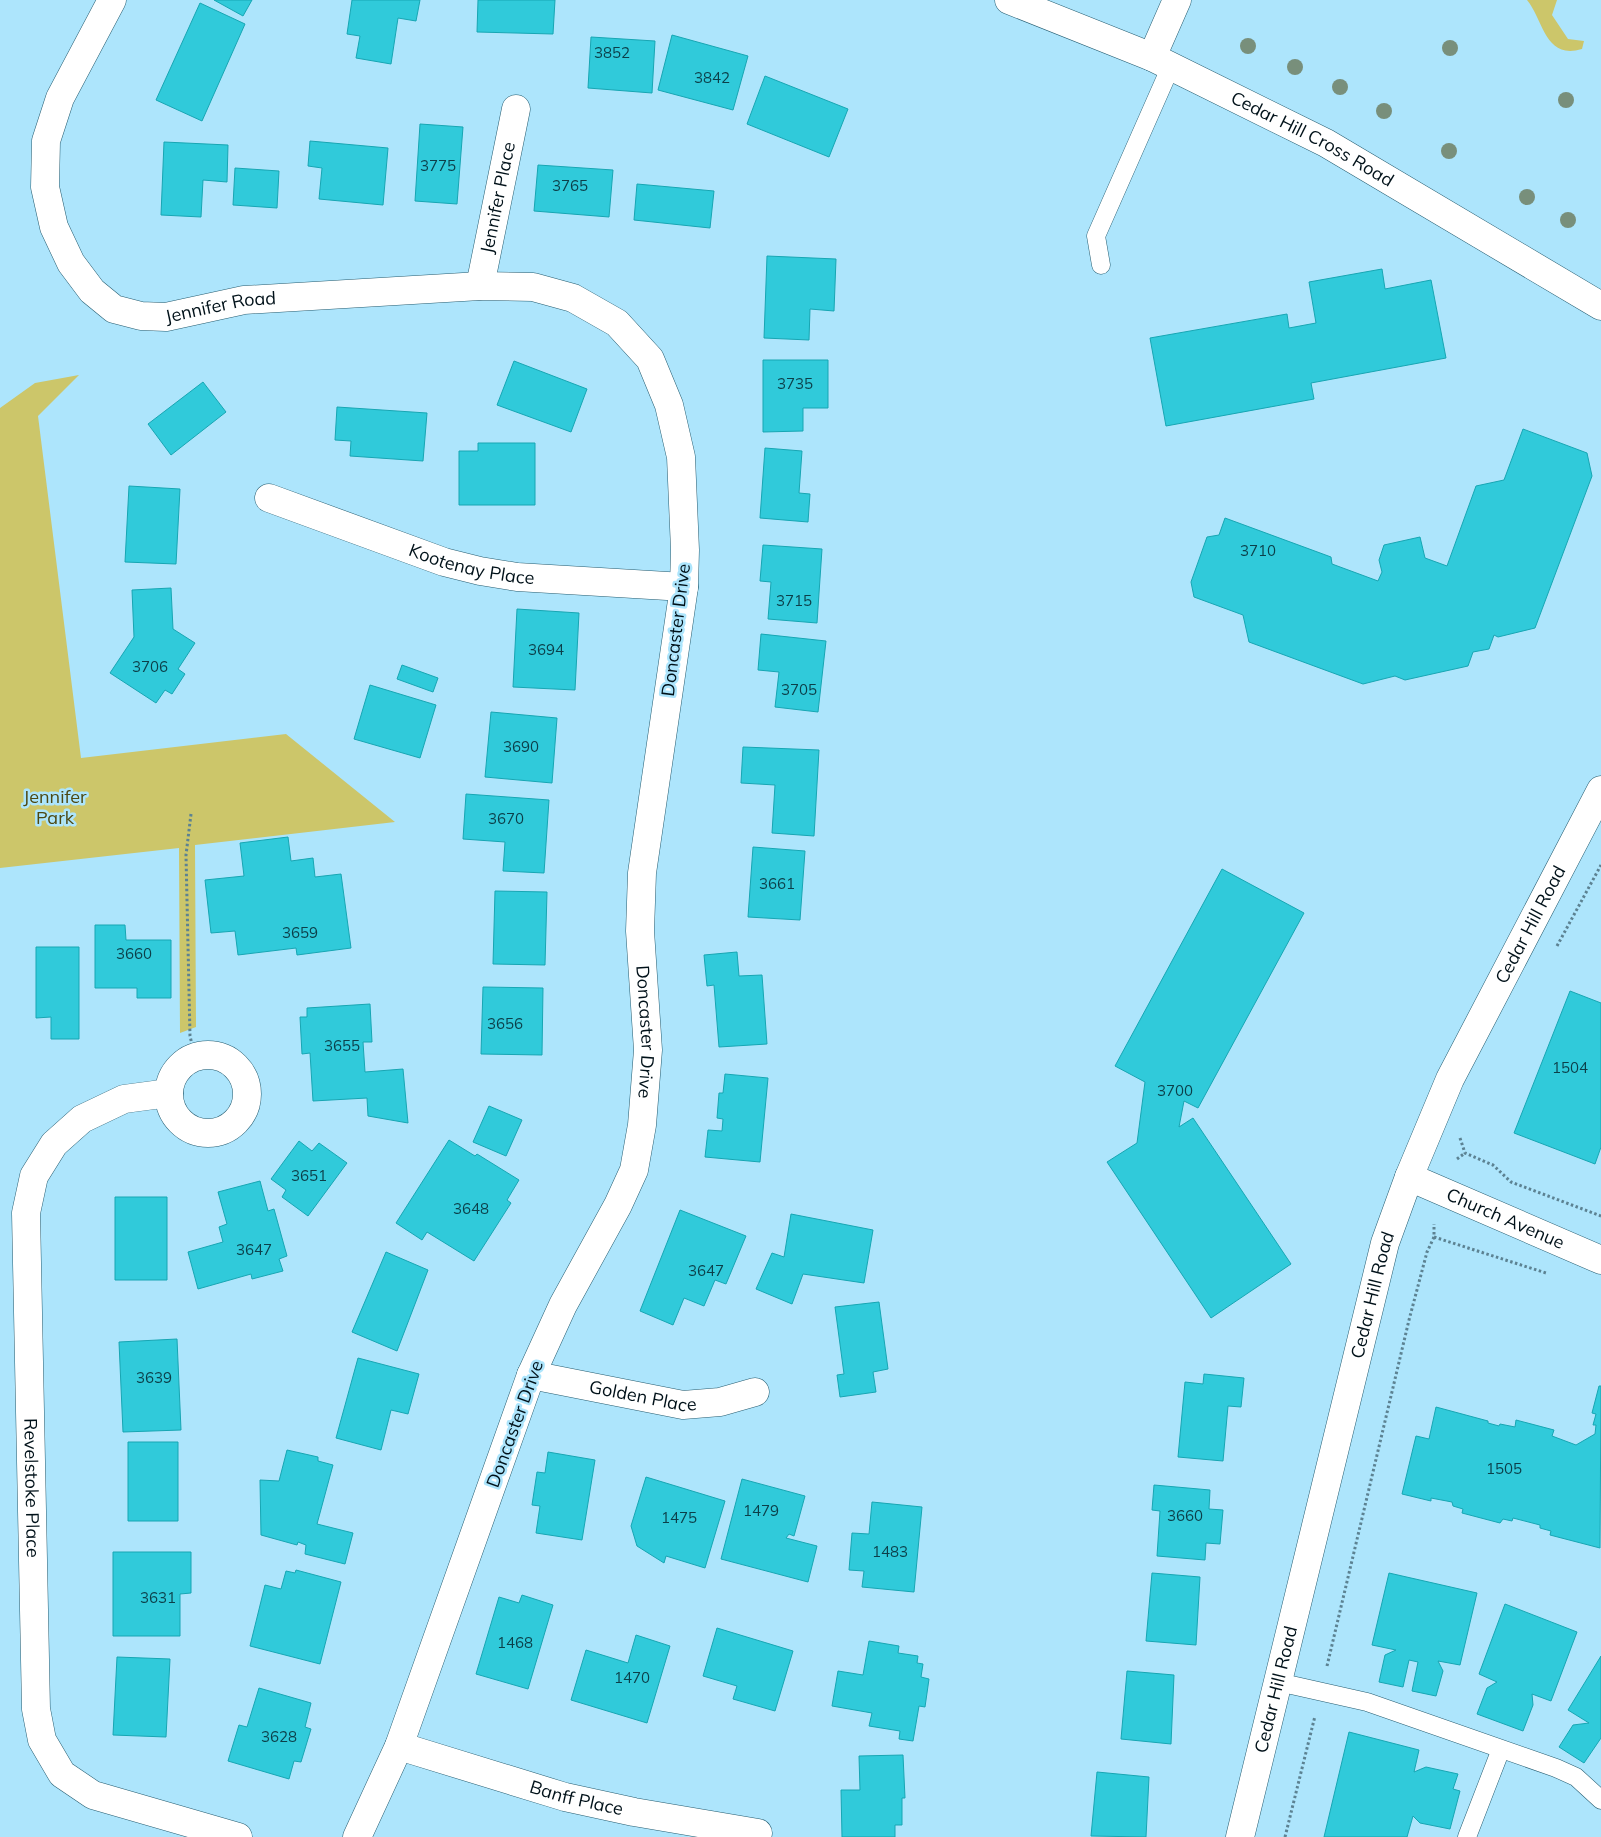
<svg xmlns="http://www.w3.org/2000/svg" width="1601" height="1837" font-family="Mulish,sans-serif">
	<rect width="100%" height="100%" fill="#ade5fc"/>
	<path fill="#ccc66a" d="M1527,0H1557L1552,15L1568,39L1584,41L1582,49C1545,60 1544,21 1527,0Z
		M79,375L38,416L81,758L286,734L395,822L195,845L196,1027L180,1033L179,848L0,868V408L35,383Z"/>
	<path fill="#30cada" stroke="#17a6b3" d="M214,0H252L243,16Z
		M352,0H420L416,21L398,18L391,64L356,58L360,36L347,34Z
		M478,0H555L553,34L477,32Z
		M200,3L245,24L202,121L156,100Z
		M672,35L748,56L733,110L658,90Z
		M591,37L655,41L652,93L588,88Z
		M765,76L848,109L829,157L747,124Z
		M420,124L463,127L457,204L415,201Z
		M310,141L388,148L383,205L319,199L322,168L308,166Z
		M164,142L228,145L227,182L203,180L201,217L161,215Z
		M538,165L613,170L609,217L534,211Z
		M235,168L279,171L277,208L233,205Z
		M637,184L714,191L710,228L634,220Z
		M767,256L836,259L834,311L810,309L809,340L764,338Z
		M1382,269L1385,289L1431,280L1446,358L1311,383L1314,399L1166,426L1150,338L1287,314L1289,328L1316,323L1309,282Z
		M763,360H828V408H803V431L763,432Z
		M514,361L587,389L571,432L497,405Z
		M203,382L226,412L171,455L148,424Z
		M337,407L427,413L423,461L350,456L351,441L335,440Z
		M1523,429L1587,453L1592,476L1535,628L1498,637L1494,635L1489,649L1473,652L1468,666L1405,680L1395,676L1363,684L1249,642L1243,615L1194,597L1191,582L1207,537L1219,535L1225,518L1331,557L1332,564L1378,581L1382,572L1379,560L1384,545L1420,537L1425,558L1447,566L1476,486L1504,480Z
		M478,443H535V505H459V451H478Z
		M765,448L802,451L799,493L810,494L808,522L760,518Z
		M129,486L180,489L176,564L125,562Z
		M763,545L822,549L817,623L768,619L771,582L760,581Z
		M171,588L173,629L195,643L178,669L185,674L172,694L165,690L156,703L110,673L134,637L132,590Z
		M517,609L579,613L575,690L513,687Z
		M761,634L826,641L818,712L775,707L779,672L758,670Z
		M402,665L438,678L433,692L397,679Z
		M370,685L436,705L420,758L354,739Z
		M491,712L557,718L552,783L485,777Z
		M743,747L819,750L814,836L772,833L775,785L741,783Z
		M466,794L549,800L544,873L503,871L505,842L463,839Z
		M288,837L291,861L313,858L315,877L341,874L351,948L297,955L296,948L238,955L235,931L211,933L205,880L244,876L240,843Z
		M753,847L805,851L800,920L748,917Z
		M1222,869L1304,913L1198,1108L1184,1101L1179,1127L1193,1118L1291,1264L1211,1318L1107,1162L1137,1143L1145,1082L1115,1066Z
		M495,891L547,892L545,965L493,964Z
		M95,925H125L126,940H171V998H137V988H95Z
		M36,947H79V1039H51V1017L36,1018Z
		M737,952L739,976L762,975L767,1044L719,1047L714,985L707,986L704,955Z
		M483,987L543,988L542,1055L481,1054Z
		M1570,991L1601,1003V1147L1595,1164L1514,1133Z
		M370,1004L372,1042H363L365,1072L403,1069L408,1123L368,1116L367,1098L313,1101L310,1053L302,1054L300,1017H307V1008Z
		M725,1074L768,1078L760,1162L705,1157L708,1130L722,1131L723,1119L717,1118L719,1093H723Z
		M489,1106L522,1120L506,1156L473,1142Z
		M449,1140L475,1156L477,1154L519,1180L507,1200L511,1203L474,1261L427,1232L422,1240L396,1223Z
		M299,1141L312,1151L319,1143L347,1163L308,1216L282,1197L286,1190L271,1179Z
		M260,1181L268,1211L274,1209L287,1256L279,1259L283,1271L252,1279L251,1274L198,1289L188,1252L223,1242L219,1227L227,1224L218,1192Z
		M115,1197H167V1280H115Z
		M680,1210L746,1236L726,1284L715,1280L704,1306L684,1298L673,1325L640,1311Z
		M791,1214L873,1230L864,1283L803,1274L792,1304L756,1289L772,1253L784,1257Z
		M386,1252L428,1270L397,1351L352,1332Z
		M879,1302L888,1369L873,1372L876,1392L840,1397L837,1375L844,1374L835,1307Z
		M177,1339L181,1430L123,1432L119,1342Z
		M358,1358L419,1374L408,1414L391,1410L381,1450L336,1438Z
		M1204,1374L1244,1378L1241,1407L1228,1406L1223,1461L1178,1457L1185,1382L1203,1384Z
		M1599,1386H1601L1600,1548L1550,1535L1551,1531L1540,1528V1525L1513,1518L1512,1521L1503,1519L1500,1523L1462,1513L1463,1509L1453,1506L1452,1502L1431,1498V1501L1402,1494L1416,1436L1429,1439L1436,1407L1488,1421V1423L1499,1426L1500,1424L1515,1427L1516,1420L1554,1430L1552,1436L1576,1445L1595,1434L1596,1425H1593L1596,1414L1592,1413Z
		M128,1442H178V1521H128Z
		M287,1450L318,1457V1461L333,1465L317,1524L353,1533L345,1564L305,1554L306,1545L298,1542L297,1545L261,1535L260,1480L279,1481Z
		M548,1452L595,1460L582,1540L536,1533L540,1506L532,1505L537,1472L545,1473Z
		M646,1477L725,1501L705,1568L666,1556L664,1563L637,1546L631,1526Z
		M742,1479L805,1496L794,1536L789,1534L786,1538L817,1546L808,1582L721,1559Z
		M1154,1485L1210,1490L1209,1509L1223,1510L1220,1544L1206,1543L1205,1560L1157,1556L1160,1511L1152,1510Z
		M872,1502L922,1507L914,1592L862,1587L864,1571L849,1570L852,1533L869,1534Z
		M113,1552H191V1593L180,1594V1636H113Z
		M296,1570L341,1582L320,1664L250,1646L265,1585L281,1589L286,1571L295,1573Z
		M1152,1573L1200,1577L1196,1645L1146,1641Z
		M1389,1573L1477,1593L1460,1665L1438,1661L1443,1671L1436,1696L1412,1691L1418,1662L1409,1660L1403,1687L1379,1682L1385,1655L1396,1650L1372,1645Z
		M522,1595L553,1605L528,1689L476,1674L499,1597L519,1603Z
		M1505,1604L1577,1632L1551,1701L1532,1694L1533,1705L1523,1731L1477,1714L1487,1688L1497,1682L1479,1674Z
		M717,1628L793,1651L775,1711L733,1699L737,1686L703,1676Z
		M636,1635L670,1646L647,1723L571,1700L586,1650L628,1663Z
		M869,1641L899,1646L898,1653L918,1656L917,1663L923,1664L921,1677L929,1679L925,1707L919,1706L913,1741L899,1739L900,1731L869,1726L872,1713L832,1706L838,1671L863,1675Z
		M1601,1656V1738L1584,1763L1559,1747L1573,1725L1589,1723L1568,1710Z
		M117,1657L170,1659L166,1737L113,1735Z
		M1127,1671L1174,1675L1171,1744L1121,1739Z
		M259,1688L311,1703L305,1727L311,1729L301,1762L294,1761L289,1779L228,1761L239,1725L247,1727Z
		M1349,1732L1419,1750L1414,1772L1426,1767L1458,1774L1453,1789L1460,1791L1450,1829L1420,1823L1413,1816L1407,1837H1324Z
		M903,1755L905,1798H902V1825H895V1837H842L841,1790H860L859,1756Z
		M1097,1772L1149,1777L1146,1837L1091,1836Z"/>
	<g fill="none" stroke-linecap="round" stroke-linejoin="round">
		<g stroke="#265d71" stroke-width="19">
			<path id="service" d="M1101,265L1096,236L1171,66
				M1278,1682L1367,1702L1556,1768L1576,1777L1601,1800
				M1467,1837L1501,1749"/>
		</g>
		<g stroke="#265d71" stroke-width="29">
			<g id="minor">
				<path id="s1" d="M112,0L60,98L46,141L45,187L54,227L71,263L92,291L114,309L141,316L166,317L244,300L480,286L533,287L573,298L617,323L650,359L669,405L681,457L685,550L684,587L642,873L640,931L648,1050L642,1125L634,1170L618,1205L563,1305L531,1375L399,1746L357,1837"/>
				<path d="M1152,57L1177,0"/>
				<path id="s2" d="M480,286L516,109"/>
				<path id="s3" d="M269,498L444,562L480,571L517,577L684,587"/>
				<circle cx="208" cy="1094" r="39"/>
				<path id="s4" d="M169,1093L124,1099L82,1119L54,1144L34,1176L26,1213L36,1709L42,1740L62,1774L93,1795L238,1837"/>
				<path id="s5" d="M1409,1177L1601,1260"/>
				<path id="s6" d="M531,1375L683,1405L720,1402L755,1392"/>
				<path id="s7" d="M399,1746L565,1797L634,1812L758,1833"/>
			</g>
		</g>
		<g stroke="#265d71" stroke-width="29">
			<g id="tertiary">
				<path id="s8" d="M1240,1837L1385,1243L1409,1177L1450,1079L1601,790"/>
			</g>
		</g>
		<g stroke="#265d71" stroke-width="29">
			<g id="secondary">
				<path id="s9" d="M1009,0L1152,57L1326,143L1601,306"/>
			</g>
		</g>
		<path stroke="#5c8292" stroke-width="3" stroke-dasharray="2.5 2.5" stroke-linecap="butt" d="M191,814L186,855L190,1036L195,1057
			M1557,946L1601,865
			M1460,1138L1465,1153L1493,1165L1511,1182L1601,1216
			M1457,1159L1465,1153
			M1434,1237L1546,1273
			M1327,1666L1409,1320L1427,1252L1434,1237V1224
			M1285,1837L1315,1716"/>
		<use href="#service" stroke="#fff" stroke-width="18"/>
		<use href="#minor" stroke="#fff" stroke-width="28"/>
		<use href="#tertiary" stroke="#fff" stroke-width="28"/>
		<use href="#secondary" stroke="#fff" stroke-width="28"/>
	</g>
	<g fill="#788f7b">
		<circle cx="1248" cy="46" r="8"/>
		<circle cx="1450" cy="48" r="8"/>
		<circle cx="1295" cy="67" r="8"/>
		<circle cx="1340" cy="87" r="8"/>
		<circle cx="1566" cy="100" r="8"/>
		<circle cx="1384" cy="111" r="8"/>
		<circle cx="1449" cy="151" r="8"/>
		<circle cx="1527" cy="197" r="8"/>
		<circle cx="1568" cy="220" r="8"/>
	</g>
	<g text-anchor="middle" stroke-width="5" stroke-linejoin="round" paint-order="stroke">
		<g font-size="15" fill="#0c3f49">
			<text x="612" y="58">3852</text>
			<text x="712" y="83">3842</text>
			<text x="438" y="171">3775</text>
			<text x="570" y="191">3765</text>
			<text x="795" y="389">3735</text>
			<text x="1258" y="556">3710</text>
			<text x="794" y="606">3715</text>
			<text x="546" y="655">3694</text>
			<text x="150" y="672">3706</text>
			<text x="799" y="695">3705</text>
			<text x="521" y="752">3690</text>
			<text x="506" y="824">3670</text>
			<text x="777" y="889">3661</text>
			<text x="300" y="938">3659</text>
			<text x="134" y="959">3660</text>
			<text x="505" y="1029">3656</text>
			<text x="342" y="1051">3655</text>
			<text x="1570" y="1073">1504</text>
			<text x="1175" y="1096">3700</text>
			<text x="309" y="1181">3651</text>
			<text x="471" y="1214">3648</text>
			<text x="254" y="1255">3647</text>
			<text x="706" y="1276">3647</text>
			<text x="154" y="1383">3639</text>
			<text x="1504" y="1474">1505</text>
			<text x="761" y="1516">1479</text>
			<text x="1185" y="1521">3660</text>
			<text x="679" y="1523">1475</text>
			<text x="890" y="1557">1483</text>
			<text x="158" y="1603">3631</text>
			<text x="515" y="1648">1468</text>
			<text x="632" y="1683">1470</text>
			<text x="279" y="1742">3628</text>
		</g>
		<g font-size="18" fill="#001119" stroke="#ade5fc">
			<text dy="6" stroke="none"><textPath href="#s9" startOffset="334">Cedar Hill Cross Road</textPath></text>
			<text dy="6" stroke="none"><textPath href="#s2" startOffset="90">Jennifer Place</textPath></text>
			<text dy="6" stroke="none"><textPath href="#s1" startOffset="455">Jennifer Road</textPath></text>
			<text dy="6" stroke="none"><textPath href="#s3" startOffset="214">Kootenay Place</textPath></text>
			<text transform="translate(676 630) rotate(-83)" y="6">Doncaster Drive</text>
			<text dy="6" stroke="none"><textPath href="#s8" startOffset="962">Cedar Hill Road</textPath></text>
			<text dy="6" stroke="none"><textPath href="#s1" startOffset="1591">Doncaster Drive</textPath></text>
			<text dy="6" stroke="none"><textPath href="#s5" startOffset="105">Church Avenue</textPath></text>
			<text dy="6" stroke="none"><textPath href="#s8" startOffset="558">Cedar Hill Road</textPath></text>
			<text dy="6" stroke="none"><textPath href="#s6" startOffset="114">Golden Place</textPath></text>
			<text transform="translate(515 1424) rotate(-70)" y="6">Doncaster Drive</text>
			<text dy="6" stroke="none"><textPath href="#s4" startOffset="480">Revelstoke Place</textPath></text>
			<text dy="6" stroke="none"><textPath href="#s8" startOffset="152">Cedar Hill Road</textPath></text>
			<text dy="6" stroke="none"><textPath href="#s7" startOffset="185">Banff Place</textPath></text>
		</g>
		<g font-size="18" fill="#4c4812" stroke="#ade5fc">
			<text x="55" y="803">Jennifer<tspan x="55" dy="21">Park</tspan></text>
		</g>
	</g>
</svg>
